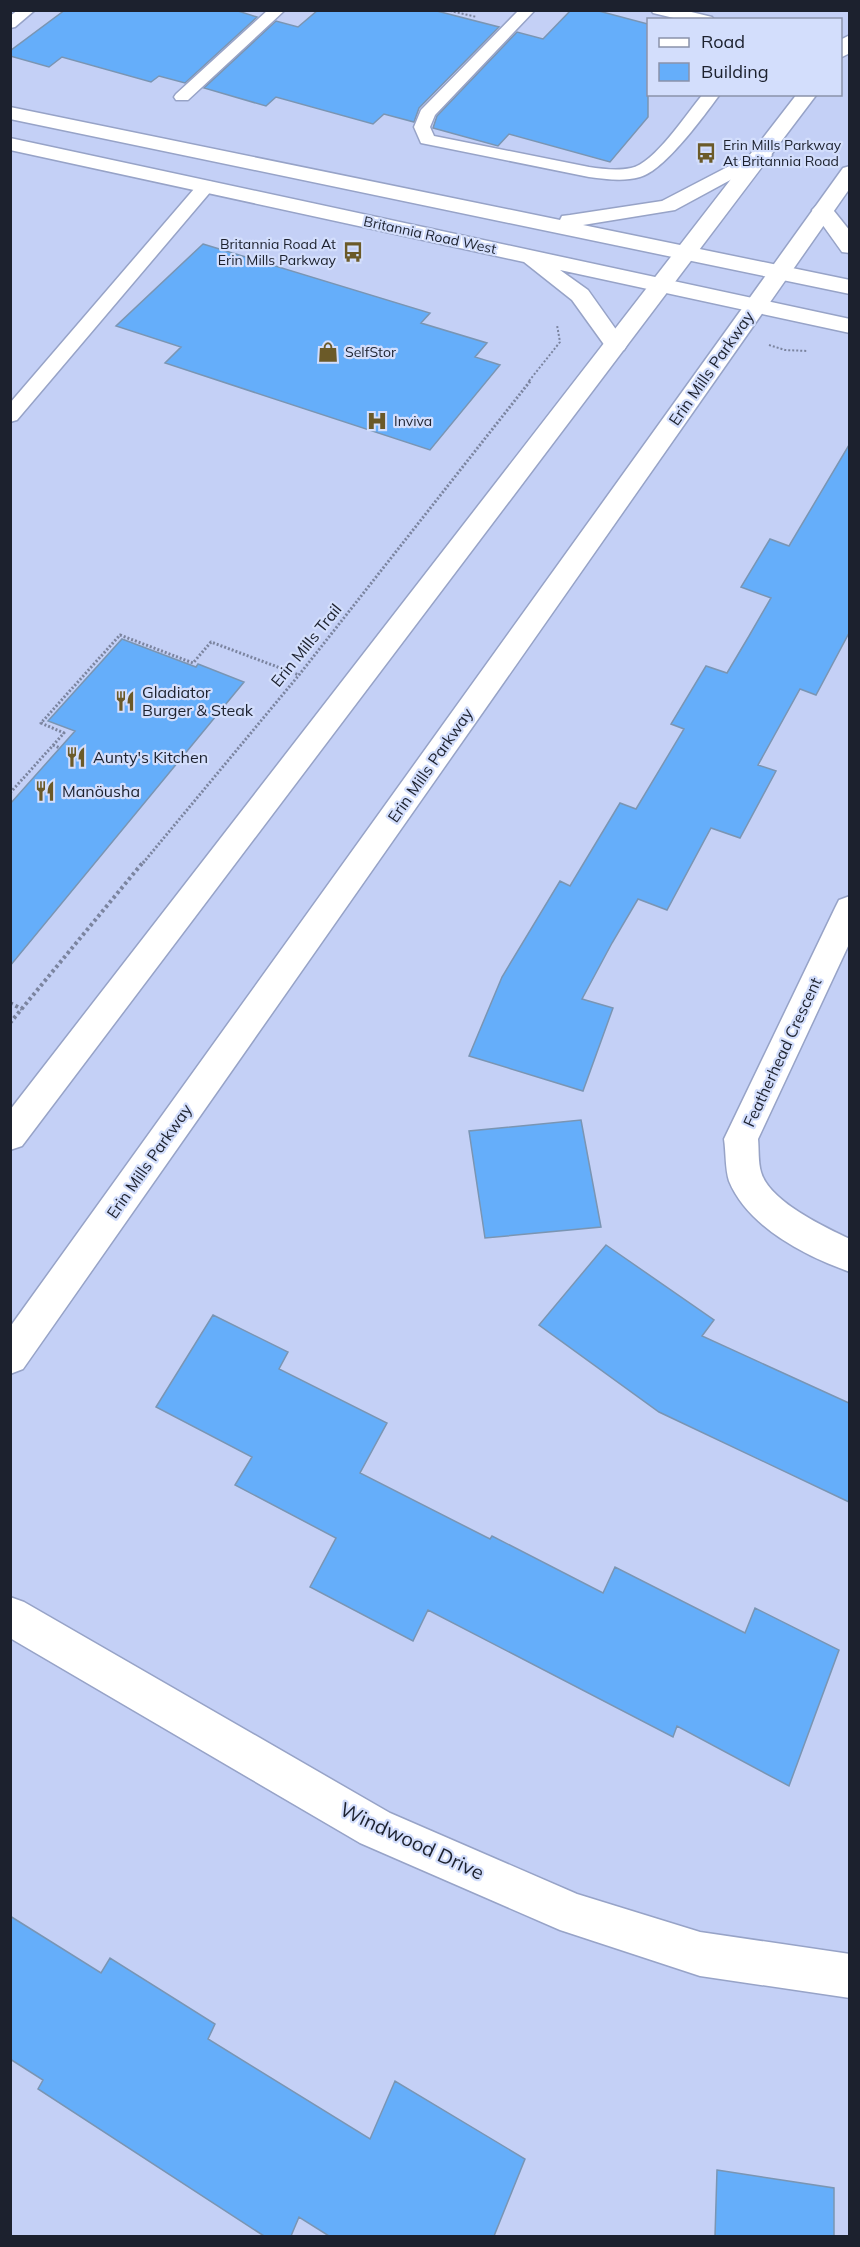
<svg xmlns="http://www.w3.org/2000/svg" width="860" height="2247" font-family="Mulish,sans-serif">
	<rect width="100%" height="100%" fill="#c4d0f6"/>
	<path fill="#65aefa" stroke="#7a95b3" stroke-width="1.5" d="M65,10H235L257,17L185,83L159,76L151,82L62,57L49,67L10,56V51Z
		M318,10H433L499,27L419,108L414,122L384,114L373,124L276,97L266,106L204,88L276,21L298,27Z
		M571,10H595L648,24V117L610,162L509,134L498,146L433,128L437,116L517,32L543,39Z
		M203,244L430,313L421,323L487,343L475,357L500,365L430,450L165,363L181,347L116,326Z
		M849,445V633L816,695L800,689L758,765L776,771L740,838L711,828L667,910L638,899L612,943L582,999L613,1008L583,1091L469,1056L502,977L560,881L570,886L620,803L636,809L684,729L671,724L706,666L727,673L749,636L771,598L741,587L770,539L789,546Z
		M122,639L196,667L198,664L244,682L10,966V804L75,731L48,721Z
		M581,1120L601,1227L485,1238L469,1131Z
		M606,1245L714,1320L702,1336L849,1403V1502L659,1412L539,1325Z
		M213,1315L288,1352L279,1369L387,1423L360,1473L490,1539L492,1536L603,1593L615,1567L745,1633L755,1608L839,1650L789,1786L677,1726L673,1737L428,1610L413,1641L310,1587L336,1538L235,1485L252,1457L156,1407Z
		M10,1916L101,1973L110,1958L215,2024L208,2039L370,2139L395,2081L525,2159L494,2236H329L299,2217L291,2236H264L38,2089L43,2080L10,2059Z
		M717,2170L834,2188V2236H715Z"/>
	<g fill="none" stroke-linecap="round" stroke-linejoin="round">
		<g stroke="#97a3c7" stroke-width="3">
			<path id="service" d="M18,10H35L15,27L10,28V16Z
				M268,10H285L188,100H176L174,97L176,94Z
				M519,10H535L435,115L430,127L434,136L589,167C603,169 617,171 631,168C654,164 687,113 703,94H720C704,116 664,171 640,177C623,182 606,179 589,177L421,143L414,127L421,110Z
				M651,10H683L712,17L714,20H682L653,13Z
				M206,181L212,182L215,186L212,190L17,420L10,422V403L200,182Z"/>
		</g>
		<g stroke="#97a3c7" stroke-width="3">
			<path id="minor" d="M850,896V942L758,1139C759,1149 758,1162 761,1172C769,1201 824,1227 850,1239V1272C805,1256 748,1227 729,1181C725,1169 726,1152 724,1139L835,908L839,900Z"/>
		</g>
		<g stroke="#97a3c7" stroke-width="3">
			<path id="tertiary" d="M10,1597L24,1602L390,1813L577,1894L700,1932L850,1954V1998L700,1976L560,1930L360,1843L10,1638Z"/>
		</g>
		<g stroke="#97a3c7" stroke-width="3">
			<path id="secondary" d="M10,107L560,220L562,216L570,215L662,201L762,149L769,151L772,155L769,159L675,210L583,225L850,280V294L10,119Z
				M10,138L850,319V333L560,270L588,290L627,345L624,350L616,352L608,350L572,300L524,262L10,150Z
				M823,204L830,206L850,231V253L842,252L812,210L816,206Z"/>
		</g>
		<g stroke="#97a3c7" stroke-width="3">
			<path id="primary" d="M850,35V53L840,58V40Z
				M797,94H817L22,1146L10,1150V1110Z
				M850,166V188L23,1369L10,1374V1327L843,168Z"/>
		</g>
		<path stroke="#7b849f" stroke-width="2" stroke-dasharray="2 2" stroke-linecap="butt" d="M446,10L477,17
			M769,345L785,350L808,351
			M529,381L560,342L557,325"/>
		<path stroke="#7b849f" stroke-width="3" stroke-dasharray="2 2" stroke-linecap="butt" d="M53,745L60,748
			M10,793L64,733L41,723L120,635L193,663L211,642L299,675
			M143,863L299,675L531,380"/>
		<path stroke="#7b849f" stroke-width="4" stroke-dasharray="3 3" stroke-linecap="butt" d="M10,1003L22,1009
			M10,1023L144,861"/>
		<use href="#service" fill="#fff" fill-rule="evenodd"/>
		<use href="#minor" fill="#fff" fill-rule="evenodd"/>
		<use href="#tertiary" fill="#fff" fill-rule="evenodd"/>
		<use href="#secondary" fill="#fff" fill-rule="evenodd"/>
		<use href="#primary" fill="#fff" fill-rule="evenodd"/>
	</g>
	<defs>
		<g id="bus-bare" transform="scale(1.62)"><path d="M-5-6H5V4H4V6H2V4H-2V6H-4V4H-5ZM-3.5-4V0h7V-4ZM-3.5 1.2v1.5H-2V1.2ZM2 1.2v1.5H3.5V1.2Z" fill="#6b5a28" stroke="#d3defc" stroke-width="2.5" paint-order="stroke"/></g>
		<g id="shop-bare" transform="scale(1.62)"><path d="M-5-2.5h2.3a2.7 3.5 0 0 1 5.4 0H5L5.5 6h-11ZM-1.5-2.5h3a1.5 2.3 0 0 0-3 0Z" fill="#6b5a28" stroke="#d3defc" stroke-width="2.5" paint-order="stroke"/></g>
		<g id="hospital-bare" transform="scale(1.62)"><path d="M-5-5h3v3.5h4V-5h3V5h-3V1.5h-4V5h-3Z" fill="#6b5a28" stroke="#d3defc" stroke-width="2.5" paint-order="stroke"/></g>
		<g id="restaurant-bare" transform="scale(1.62)"><path d="M-5-6h1v4h1v-4h1v4h1v-4h1v5L-1.5 .5V6h-2V.5L-5-1ZM5-6V6H3V1.5H1.5Q1.5-4 5-6Z" fill="#6b5a28" stroke="#d3defc" stroke-width="2.5" paint-order="stroke"/></g>
	</defs>
	<g fill-rule="evenodd">
		<use href="#bus-bare" x="706" y="153"/>
		<use href="#bus-bare" x="353" y="252"/>
		<use href="#shop-bare" x="328" y="352"/>
		<use href="#hospital-bare" x="377" y="421"/>
		<use href="#restaurant-bare" x="125" y="701"/>
		<use href="#restaurant-bare" x="76" y="757"/>
		<use href="#restaurant-bare" x="45" y="791"/>
	</g>
	<g text-anchor="middle" stroke-width="4.5" stroke-linejoin="round" paint-order="stroke">
		<g font-size="14" fill="#1c212e" stroke="#d3defc" text-anchor="start">
			<text x="723" y="150">Erin Mills Parkway<tspan x="723" dy="16">At Britannia Road</tspan></text>
			<text x="336" y="249" text-anchor="end">Britannia Road At<tspan x="336" dy="16">Erin Mills Parkway</tspan></text>
			<text x="345" y="357">SelfStor</text>
			<text x="394" y="426">Inviva</text>
		</g>
		<g font-size="14" fill="#1c212e" stroke="#d3defc">
			<text transform="translate(430 235) rotate(12)" y="5">Britannia Road West</text>
		</g>
		<g font-size="16" fill="#1c212e" stroke="#d3defc">
			<text transform="translate(711 368) rotate(-55)" y="6">Erin Mills Parkway</text>
			<text transform="translate(306 645) rotate(-51)" y="6">Erin Mills Trail</text>
			<text transform="translate(430 765) rotate(-55)" y="6">Erin Mills Parkway</text>
			<text transform="translate(782 1052) rotate(-65)" y="6">Featherhead Crescent</text>
			<text transform="translate(149 1161) rotate(-55)" y="6">Erin Mills Parkway</text>
		</g>
		<g font-size="16" fill="#1c212e" stroke="#d3defc" text-anchor="start">
			<text x="142" y="698">Gladiator<tspan x="142" dy="18">Burger &amp; Steak</tspan></text>
			<text x="93" y="763">Aunty's Kitchen</text>
			<text x="62" y="797">Manöusha</text>
		</g>
		<g font-size="20" fill="#1c212e" stroke="#d3defc">
			<text transform="translate(412 1841) rotate(25)" y="7">Windwood Drive</text>
		</g>
	</g>
	<rect width="860" height="2247" fill="none" stroke="#1c212e" stroke-width="24"/>
	<rect x="647" y="18" width="195" height="78" fill="#d3defc" stroke="#8a92aa" stroke-width="1.5"/>
	<rect x="659" y="38" width="30" height="9" fill="#ffffff" stroke="#8a92aa" stroke-width="1.5"/>
	<text x="701" y="48" font-size="18" fill="#1c212e">Road</text>
	<rect x="659" y="63" width="30" height="18" fill="#65aefa" stroke="#8a92aa" stroke-width="1.5"/>
	<text x="701" y="78" font-size="18" fill="#1c212e">Building</text>
</svg>
